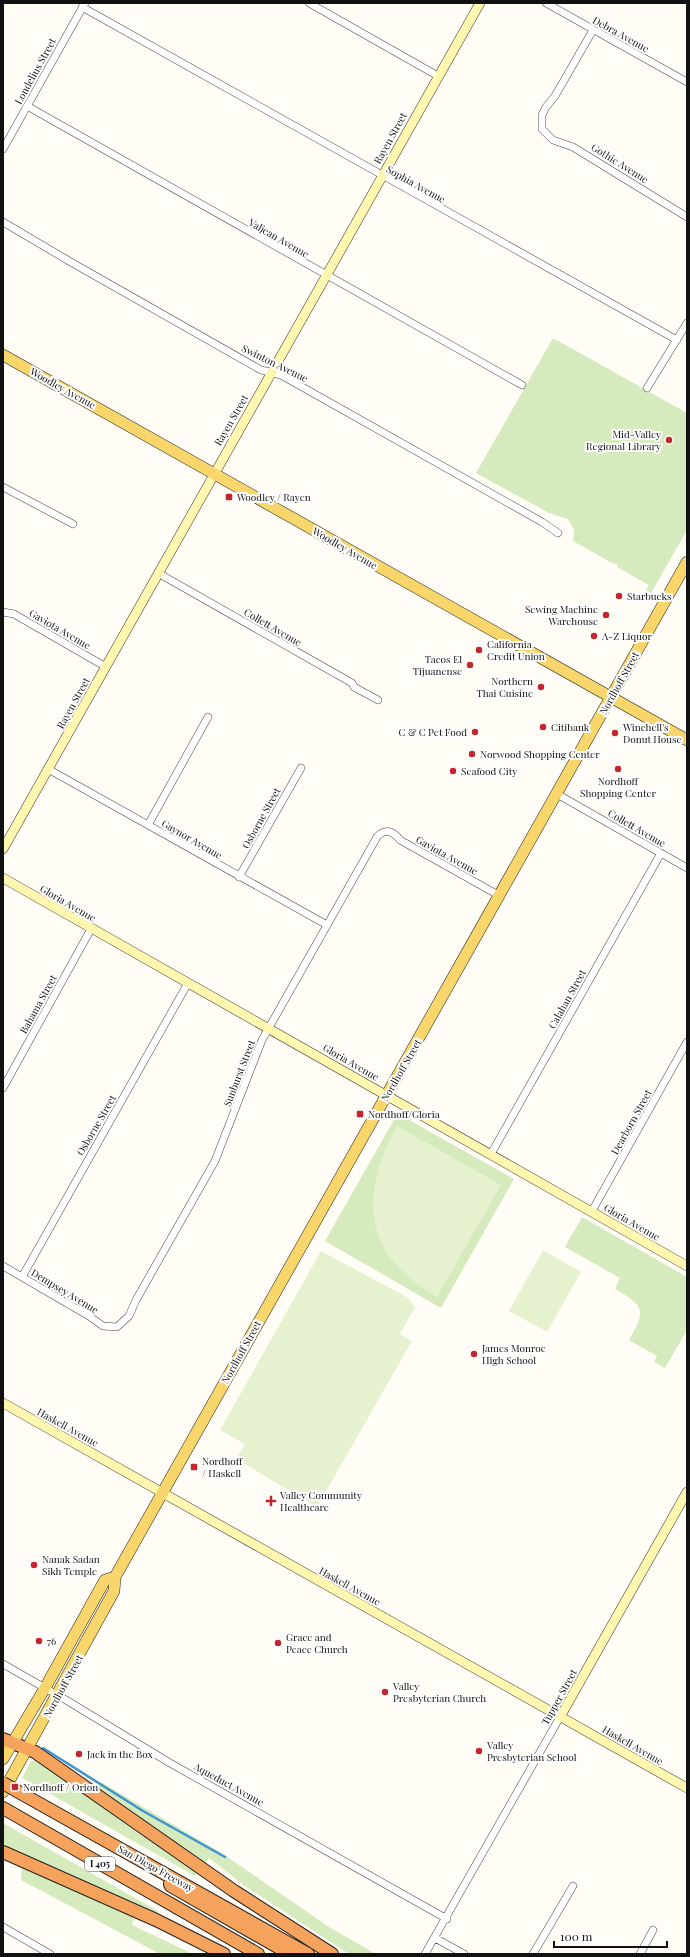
<svg xmlns="http://www.w3.org/2000/svg" width="690" height="1957" font-family="'Playfair Display',serif">
	<rect width="100%" height="100%" fill="#fffdf5"/>
	<path fill="#d5ebbd" d="M553,338L687,413V530L651,593L646,590L649,585L617,567L618,565L612,563L573,541L574,530L568,519L549,513L476,473Z
		M398,1116H402L514,1179L441,1308L325,1241L395,1118Z
		M582,1217L687,1277V1330L665,1368L654,1362L657,1356L629,1340C646,1310 645,1306 615,1289L620,1278L565,1247Z
		M36,1760L134,1830L198,1871L195,1876L22,1778L31,1761Z
		M101,1782L223,1854L329,1927L376,1954H349L245,1886L209,1858L205,1864L96,1790Z
		M3,1823L158,1911L156,1917L3,1846Z
		M22,1866L134,1918L132,1925L193,1954H160L21,1880Z"/>
	<path fill="#e6f2cf" d="M397,1126L501,1185L437,1297C364,1255 358,1197 397,1126Z
		M543,1250L581,1272L547,1332L509,1311Z
		M321,1251L407,1297L415,1307L400,1334L412,1341L317,1507L236,1459L245,1444L220,1430Z"/>
	<g fill="none" stroke-linecap="round" stroke-linejoin="round">
		<path stroke="#3f96cf" stroke-width="2.5" d="M43,1748L143,1811L225,1857"/>
		<g stroke="#444" stroke-width="8">
			<path id="street" d="M309,3L438,76
				M546,3L687,82
				M82,7L677,340
				M593,30L555,96L546,107L542,115V129L553,140L573,147L687,217
				M27,106L522,385
				M3,149L85,3
				M3,222L69,261L261,370L281,375L542,522L558,533
				M647,388L687,323
				M3,487L73,524
				M158,573L352,683L354,687L378,700
				M3,612L14,614L106,667
				M48,769L327,925
				M557,794L687,868
				M148,825L208,717
				M239,877L301,768
				M3,1088L91,929
				M491,1154L661,853
				M592,1211L687,1042
				M3,1266L89,1316L103,1326L117,1327L129,1316L136,1300L215,1161L262,1040L377,837C385,828 393,831 400,840L500,896
				M22,1277L188,983
				M3,1664L66,1700L170,1763L447,1919
				M3,1927L50,1954
				M435,1938L464,1954
				M425,1954L560,1717
				M533,1954L573,1886
				M640,1954L653,1930"/>
		</g>
		<g stroke="#333" stroke-width="10">
			<path id="secondary" d="M3,849L480,3
				M3,878L687,1266
				M3,1403L687,1788
				M560,1717L687,1492"/>
		</g>
		<g stroke="#222" stroke-width="12">
			<path id="primary" d="M3,355L687,740
				M3,1759L45,1688L105,1580L115,1577
				M3,1792L114,1591L115,1577L687,562"/>
		</g>
		<g stroke="#222" stroke-width="14">
			<path id="highway" d="M3,1739L35,1752L234,1891L332,1954
				M24,1795L308,1954
				M3,1808L258,1954
				M3,1852L156,1920L224,1954
				M170,1884L171,1886L290,1954"/>
		</g>
		<use href="#street" stroke="#fff" stroke-width="7"/>
		<use href="#secondary" stroke="#fff6b0" stroke-width="9"/>
		<use href="#primary" stroke="#f9d66b" stroke-width="11"/>
		<use href="#highway" stroke="#f5a25d" stroke-width="12"/>
		<g stroke="#222" stroke-width="14" stroke-linecap="butt">
			<path id="highway-bridge" d="M3,1783L24,1795"/>
		</g>
		<use href="#highway-bridge" stroke="#f5a25d" stroke-width="12"/>
	</g>
	<g fill="#c4262e" stroke="#fff" stroke-width="1.5">
		<circle cx="669" cy="440" r="4"/>
		<rect x="225" y="493" width="8" height="8" rx="2"/>
		<circle cx="619" cy="596" r="4"/>
		<circle cx="606" cy="615" r="4"/>
		<circle cx="594" cy="636" r="4"/>
		<circle cx="479" cy="650" r="4"/>
		<circle cx="470" cy="665" r="4"/>
		<circle cx="541" cy="687" r="4"/>
		<circle cx="543" cy="727" r="4"/>
		<circle cx="475" cy="732" r="4"/>
		<circle cx="615" cy="733" r="4"/>
		<circle cx="472" cy="754" r="4"/>
		<circle cx="618" cy="769" r="4"/>
		<circle cx="453" cy="771" r="4"/>
		<rect x="356" y="1110" width="8" height="8" rx="2"/>
		<circle cx="474" cy="1354" r="4"/>
		<rect x="190" y="1463" width="8" height="8" rx="2"/>
		<path d="M269 1495h4v4h4v4h-4v4h-4v-4h-4v-4h4z"/>
		<circle cx="34" cy="1565" r="4"/>
		<circle cx="39" cy="1641" r="4"/>
		<circle cx="278" cy="1643" r="4"/>
		<circle cx="385" cy="1692" r="4"/>
		<circle cx="479" cy="1751" r="4"/>
		<circle cx="79" cy="1754" r="4"/>
		<rect x="11" y="1783" width="8" height="8" rx="2"/>
	</g>
	<g text-anchor="middle" stroke-width="4" stroke-linejoin="round" paint-order="stroke">
		<rect fill="#fff" stroke="#585858" stroke-width="1" x="85" y="1857" width="30" height="14" rx="3"/>
		<g font-size="9" font-weight="bold" fill="#111">
			<text x="100" y="1867">I 405</text>
		</g>
		<g font-size="10" fill="#111" stroke="#fff">
			<text transform="translate(621 34) rotate(29)" y="4">Debra Avenue</text>
			<text transform="translate(35 71) rotate(-61)" y="4">Londelius Street</text>
			<text transform="translate(390 138) rotate(-61)" y="4">Rayen Street</text>
			<text transform="translate(620 163) rotate(32)" y="4">Gothic Avenue</text>
			<text transform="translate(416 184) rotate(29)" y="4">Sophia Avenue</text>
			<text transform="translate(279 238) rotate(30)" y="4">Valjean Avenue</text>
			<text transform="translate(275 363) rotate(26)" y="4">Swinton Avenue</text>
			<text transform="translate(63 388) rotate(29)" y="4">Woodley Avenue</text>
			<text transform="translate(231 420) rotate(-60)" y="4">Rayen Street</text>
			<text transform="translate(345 548) rotate(30)" y="4">Woodley Avenue</text>
			<text transform="translate(273 627) rotate(30)" y="4">Collett Avenue</text>
			<text transform="translate(60 629) rotate(30)" y="4">Gaviota Avenue</text>
			<text transform="translate(619 683) rotate(-61)" y="4">Nordhoff Street</text>
			<text transform="translate(73 703) rotate(-61)" y="4">Rayen Street</text>
			<text transform="translate(261 818) rotate(-61)" y="4">Osborne Street</text>
			<text transform="translate(637 828) rotate(30)" y="4">Collett Avenue</text>
			<text transform="translate(192 839) rotate(30)" y="4">Gaynor Avenue</text>
			<text transform="translate(447 855) rotate(29)" y="4">Gaviota Avenue</text>
			<text transform="translate(68 903) rotate(30)" y="4">Gloria Avenue</text>
			<text transform="translate(567 999) rotate(-61)" y="4">Calahan Street</text>
			<text transform="translate(38 1004) rotate(-61)" y="4">Bahama Street</text>
			<text transform="translate(351 1062) rotate(30)" y="4">Gloria Avenue</text>
			<text transform="translate(401 1070) rotate(-60)" y="4">Nordhoff Street</text>
			<text transform="translate(239 1073) rotate(-69)" y="4">Sunburst Street</text>
			<text transform="translate(631 1122) rotate(-61)" y="4">Dearborn Street</text>
			<text transform="translate(96 1125) rotate(-60)" y="4">Osborne Street</text>
			<text transform="translate(632 1222) rotate(30)" y="4">Gloria Avenue</text>
			<text transform="translate(65 1291) rotate(31)" y="4">Dempsey Avenue</text>
			<text transform="translate(241 1352) rotate(-61)" y="4">Nordhoff Street</text>
			<text transform="translate(68 1427) rotate(29)" y="4">Haskell Avenue</text>
			<text transform="translate(350 1586) rotate(29)" y="4">Haskell Avenue</text>
			<text transform="translate(63 1686) rotate(-61)" y="4">Nordhoff Street</text>
			<text transform="translate(559 1697) rotate(-61)" y="4">Tupper Street</text>
			<text transform="translate(633 1745) rotate(30)" y="4">Haskell Avenue</text>
			<text transform="translate(229 1784) rotate(29)" y="4">Aqueduct Avenue</text>
			<text transform="translate(156 1868) rotate(29)" y="4">San Diego Freeway</text>
		</g>
		<g font-size="10" fill="#111" stroke="#fff" text-anchor="start">
			<text x="661" y="438" text-anchor="end">Mid-Valley<tspan x="661" dy="12">Regional Library</tspan></text>
			<text x="237" y="501">Woodley / Rayen</text>
			<text x="627" y="600">Starbucks</text>
			<text x="598" y="613" text-anchor="end">Sewing Machine<tspan x="598" dy="12">Warehouse</tspan></text>
			<text x="602" y="640">A-Z Liquor</text>
			<text x="487" y="648">California<tspan x="487" dy="12">Credit Union</tspan></text>
			<text x="462" y="663" text-anchor="end">Tacos El<tspan x="462" dy="12">Tijuanense</tspan></text>
			<text x="533" y="685" text-anchor="end">Northern<tspan x="533" dy="12">Thai Cuisine</tspan></text>
			<text x="551" y="731">Citibank</text>
			<text x="623" y="731">Winchell's<tspan x="623" dy="12">Donut House</tspan></text>
			<text x="467" y="736" text-anchor="end">C &amp; C Pet Food</text>
			<text x="480" y="758">Norwood Shopping Center</text>
			<text x="461" y="775">Seafood City</text>
			<text x="618" y="785" text-anchor="middle">Nordhoff<tspan x="618" dy="12">Shopping Center</tspan></text>
			<text x="368" y="1118">Nordhoff/Gloria</text>
			<text x="482" y="1352">James Monroe<tspan x="482" dy="12">High School</tspan></text>
			<text x="202" y="1465">Nordhoff<tspan x="202" dy="12">/ Haskell</tspan></text>
			<text x="280" y="1499">Valley Community<tspan x="280" dy="12">Healthcare</tspan></text>
			<text x="42" y="1563">Nanak Sadan<tspan x="42" dy="12">Sikh Temple</tspan></text>
			<text x="286" y="1641">Grace and<tspan x="286" dy="12">Peace Church</tspan></text>
			<text x="47" y="1645">76</text>
			<text x="393" y="1690">Valley<tspan x="393" dy="12">Presbyterian Church</tspan></text>
			<text x="487" y="1749">Valley<tspan x="487" dy="12">Presbyterian School</tspan></text>
			<text x="87" y="1758">Jack in the Box</text>
			<text x="23" y="1791">Nordhoff / Orion</text>
		</g>
	</g>
	<rect width="690" height="1957" fill="none" stroke="#111111" stroke-width="8"/>
	<path d="M554 1941v6h113v-6" fill="none" stroke="#111111" stroke-width="2"/>
	<text x="560" y="1941" font-size="12" fill="#111111" stroke="#ffffff" stroke-width="3" paint-order="stroke">100 m</text>
</svg>
